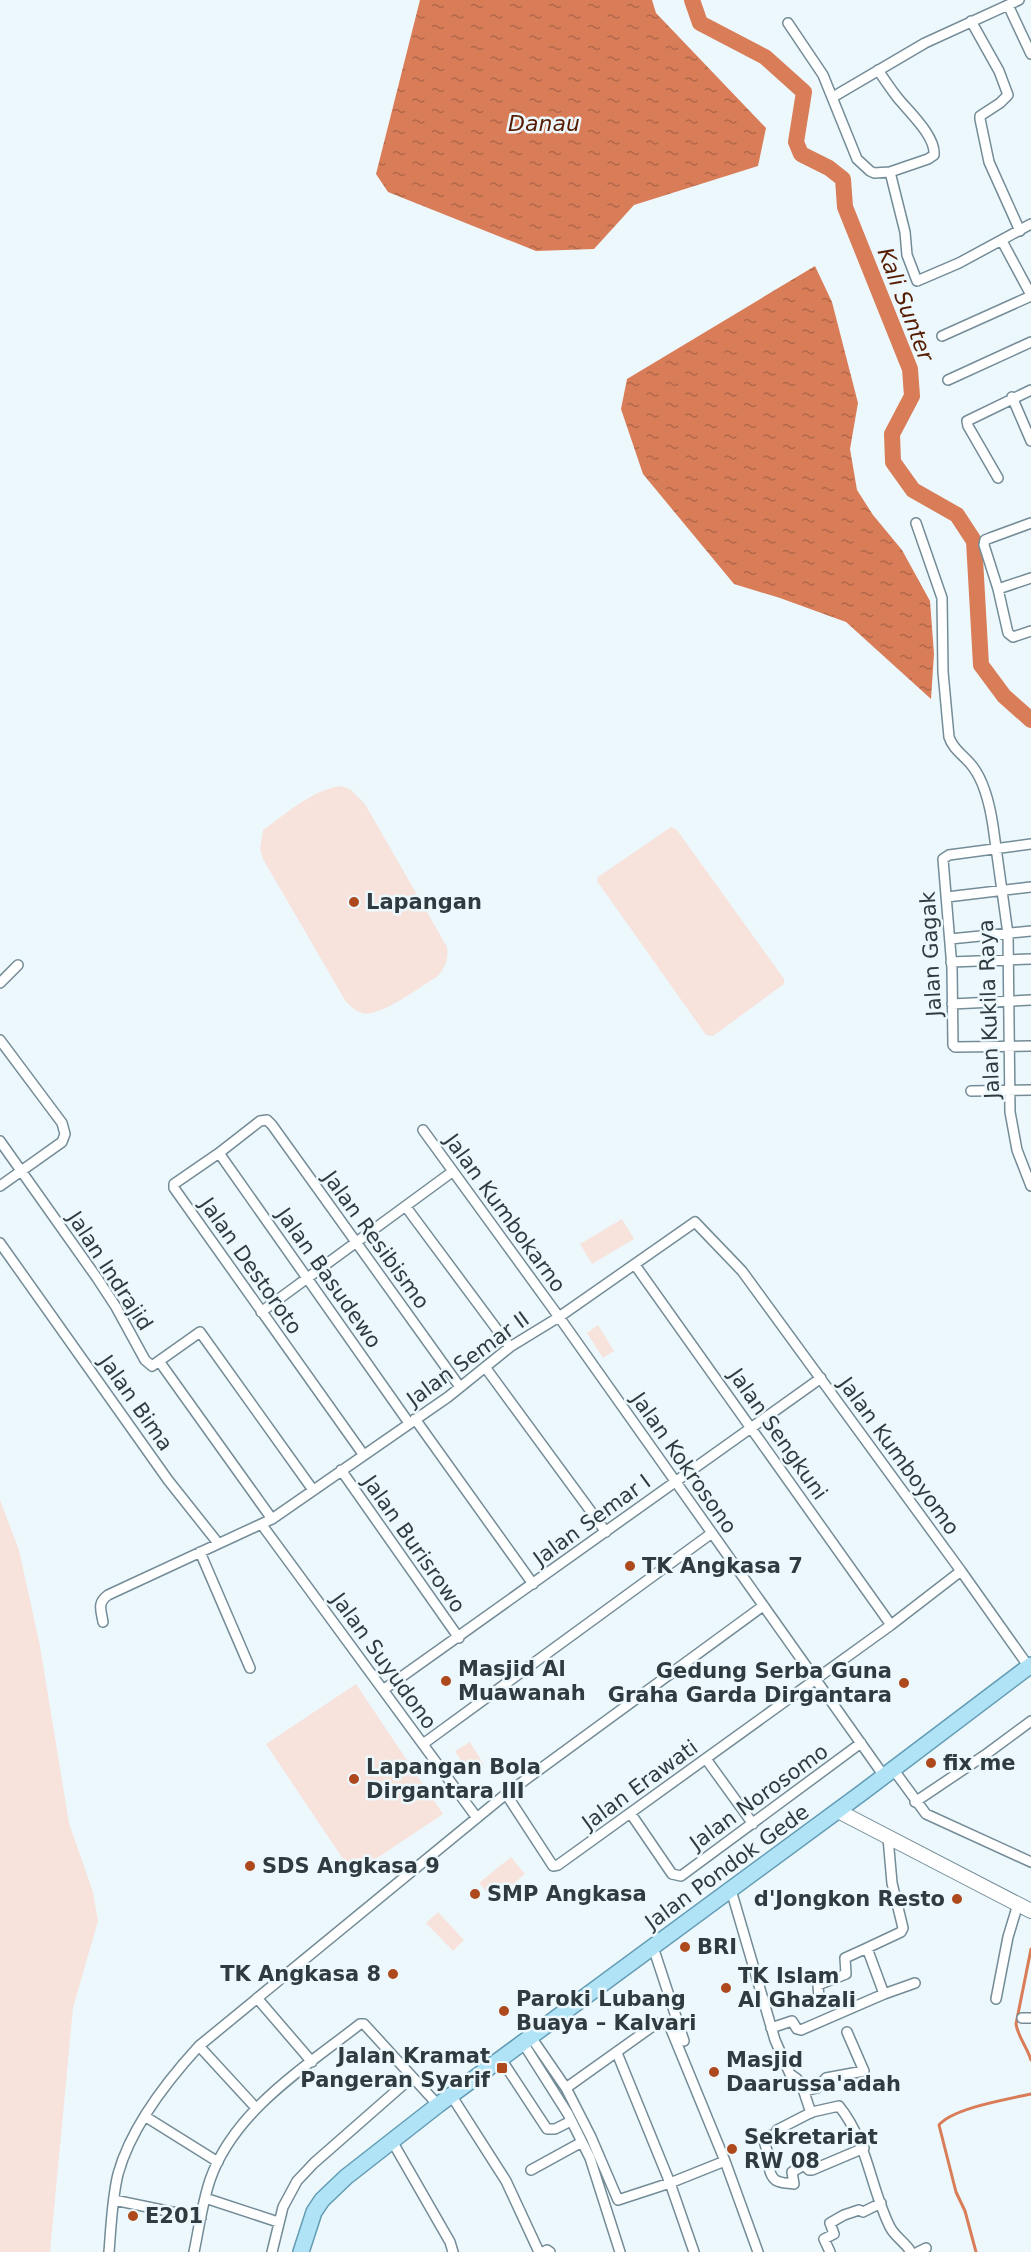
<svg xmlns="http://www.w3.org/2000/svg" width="1031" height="2252" font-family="'DejaVu Sans',sans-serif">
	<defs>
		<pattern id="water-ripples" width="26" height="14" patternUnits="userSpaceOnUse" patternTransform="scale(1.5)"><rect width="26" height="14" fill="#d97c58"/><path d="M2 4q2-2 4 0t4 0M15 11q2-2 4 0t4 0" fill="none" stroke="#b0674a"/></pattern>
	</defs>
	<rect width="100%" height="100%" fill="#edf8fd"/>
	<path fill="#f7e3dc" d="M340,786L350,789L365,804L447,947C449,959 445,967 438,976C421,986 380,1018 362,1013C355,1011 351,1006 346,1002L263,859L260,849L263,830C286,814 312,790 340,786Z
		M671,827L677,830L784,979V984L713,1036L706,1035L597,881L598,877Z
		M622,1219L634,1239L592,1264L580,1244Z
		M598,1325L614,1351L603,1358L587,1333Z
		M0,1500L19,1550L40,1646L69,1823L93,1892L98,1921L73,2008L50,2252H0Z
		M356,1684L443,1814L353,1874L266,1744Z
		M470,1742L484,1765L469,1774L455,1751Z
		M511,1857L525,1874L494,1900L479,1883Z
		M438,1912L464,1940L453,1951L426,1923Z"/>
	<path fill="url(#water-ripples)" d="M420,0H652L656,13L766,128L758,166L634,205L594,249L536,251L388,192L376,174Z
		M815,266L832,302L858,403L850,449L857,490L873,515L902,550L930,601L934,654L931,699L846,622L780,598L734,584L643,474L621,409L627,379Z"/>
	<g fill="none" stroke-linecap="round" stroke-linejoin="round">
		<path stroke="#d97c58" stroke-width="3" d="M1031,1949L1016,2024C1018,2037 1027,2047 1031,2060
			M976,2252L965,2211L956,2192L939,2125C953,2108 1009,2099 1031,2094"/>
		<path stroke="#d97c58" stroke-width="16" d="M692,0L700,23L765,57L804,92L796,142L801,154L829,168L843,179L845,207L910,369L912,396L892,434L893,462L913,490L957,515L974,541L981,665L1004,696L1031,720"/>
		<g stroke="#738c97" stroke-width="12">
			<path id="street" d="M1008,5L1031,54
				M971,21L999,71L1008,95L1000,103L980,116V119L989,162L1020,231
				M788,23L823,75L857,159L870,171L874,173L890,172L928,159L934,155C936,136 908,111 897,97C890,88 884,79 878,70
				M833,97L925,43L1019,0
				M890,172L905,232L907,255L917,281L959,263L1031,224
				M1002,241L1031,295
				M942,336L1031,296
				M948,380L1031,342
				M1012,397L1031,441
				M998,478L968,426L967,421L1031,390
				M916,523L942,598L943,672L949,737C953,750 965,756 973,767C985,783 990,806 993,826L1008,934L1010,1112L1017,1150L1031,1186
				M1031,523L990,538L985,540L984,545L998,589L1008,633L1013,637L1031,631
				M998,589L1031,578
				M1031,844L949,855L943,859L952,968L953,1045L955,1047L1031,1046
				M947,897L1031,887
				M950,939L1031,931
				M951,962L1031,959
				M0,983L18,965
				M952,1004L1031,1000
				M0,1040L62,1123L65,1134L62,1142L0,1186
				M971,1091L1031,1090
				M423,1130L559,1317L884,1776
				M0,1141L97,1278L116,1307L145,1360L152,1366L159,1361L272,1519
				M219,1153L409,1423
				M406,1207L510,1347
				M0,1243L168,1480L218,1543
				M635,1265L891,1625
				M261,1312L452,1172
				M159,1361L200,1332L313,1490
				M485,1367L606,1532
				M415,1419L533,1584
				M363,1454L174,1188V1184L219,1153L260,1121L267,1120L272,1125L460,1387
				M341,1470L459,1638
				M262,1525L477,1818
				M200,1552L250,1668
				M961,1571L1029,1667
				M103,1622C101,1610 97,1603 108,1595L272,1519L448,1397L510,1347L559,1317L695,1222L742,1271L961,1571L891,1625L558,1865L553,1866L506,1794
				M383,1690L821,1378
				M423,1744L712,1533
				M706,1759L753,1824
				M893,1769L926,1814L1031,1862
				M915,1802L985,1755L1031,1721
				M631,1814L672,1874L681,1876L861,1743
				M731,1890L775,2040L790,2074L797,2079L802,2086L811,2113
				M653,1947L684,2041
				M884,1994L867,1948L901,1932L903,1928L892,1883L888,1838
				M257,1998L312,2062
				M819,1999L818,1985L846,1974L845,1958L867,1948
				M996,1999L1008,1937L1018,1904
				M1022,2018H1031
				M771,2028L792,2021L797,2029L801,2030L884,1994L915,1983
				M531,2037L566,2088L591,2137L618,2200L670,2183L725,2161
				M523,2043L568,2114L590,2158L620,2252
				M199,2046L256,2108
				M617,2053L670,2183L694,2252
				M501,2059L547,2129H555L571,2121
				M566,2088L653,2026C660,2022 664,2021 670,2027L725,2161L758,2252
				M804,2091L817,2088L826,2078L864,2071L847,2032
				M451,2095L506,2181L539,2252
				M146,2117L218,2162
				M392,2141L450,2242L453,2252
				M864,2148L812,2170H809L804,2165L792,2172L794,2184C780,2182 772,2184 769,2167L771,2163L763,2138L772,2135L775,2137L779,2135L777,2130L812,2112L839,2106C868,2142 870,2187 890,2227C895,2237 905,2242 911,2252
				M531,2170L582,2142
				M205,2198L278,2222
				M114,2200L201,2218
				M109,2252C111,2227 112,2199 118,2174C131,2127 166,2082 199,2046L506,1794L763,1606
				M194,2252C199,2228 202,2204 210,2180C234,2111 304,2068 360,2024H364L438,2105
				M272,2252L283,2207L297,2181L314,2163L412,2077
				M543,2252L547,2250L550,2252
				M830,2252L824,2239L834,2234L830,2223L844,2215L859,2210L863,2212L881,2203
				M918,2252L926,2248"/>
		</g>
		<g stroke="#738c97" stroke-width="16">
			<path id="secondary" d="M838,1811L1031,1911"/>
		</g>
		<g stroke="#629cb4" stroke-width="18">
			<path id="primary" d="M301,2252L314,2212L322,2200L346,2177L438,2105L863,1792L1031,1665"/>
		</g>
		<use href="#street" stroke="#fff" stroke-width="9"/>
		<use href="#secondary" stroke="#fff" stroke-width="14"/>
		<use href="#primary" stroke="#b1e3f7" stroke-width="15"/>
	</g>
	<g fill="#ae491d" stroke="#edf8fd" stroke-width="2">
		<circle cx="354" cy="902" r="6"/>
		<circle cx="630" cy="1566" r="6"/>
		<circle cx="446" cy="1681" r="6"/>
		<circle cx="904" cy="1683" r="6"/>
		<circle cx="931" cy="1763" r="6"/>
		<circle cx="354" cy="1779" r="6"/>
		<circle cx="250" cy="1866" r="6"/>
		<circle cx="475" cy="1894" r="6"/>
		<circle cx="957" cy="1899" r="6"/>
		<circle cx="685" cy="1947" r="6"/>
		<circle cx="393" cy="1974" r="6"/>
		<circle cx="726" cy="1988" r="6"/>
		<circle cx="504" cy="2011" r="6"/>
		<rect x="496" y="2062" width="12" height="12" rx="3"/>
		<circle cx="714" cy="2072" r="6"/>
		<circle cx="732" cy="2149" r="6"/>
		<circle cx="133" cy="2216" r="6"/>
	</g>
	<g text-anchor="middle" stroke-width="5" stroke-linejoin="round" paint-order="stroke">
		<g font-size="21" font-weight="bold" fill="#303b40" stroke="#edf8fd" text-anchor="start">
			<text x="366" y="909">Lapangan</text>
			<text x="642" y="1573">TK Angkasa 7</text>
			<text x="458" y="1676">Masjid Al<tspan x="458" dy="24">Muawanah</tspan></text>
			<text x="892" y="1678" text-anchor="end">Gedung Serba Guna<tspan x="892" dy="24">Graha Garda Dirgantara</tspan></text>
			<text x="943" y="1770">fix me</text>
			<text x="366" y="1774">Lapangan Bola<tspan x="366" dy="24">Dirgantara III</tspan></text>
			<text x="262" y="1873">SDS Angkasa 9</text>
			<text x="487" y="1901">SMP Angkasa</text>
			<text x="945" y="1906" text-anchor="end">d'Jongkon Resto</text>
			<text x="697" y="1954">BRI</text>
			<text x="381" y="1981" text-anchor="end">TK Angkasa 8</text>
			<text x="738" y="1983">TK Islam<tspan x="738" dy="24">Al Ghazali</tspan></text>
			<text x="516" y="2006">Paroki Lubang<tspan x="516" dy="24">Buaya – Kalvari</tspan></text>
			<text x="490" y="2063" text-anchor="end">Jalan Kramat<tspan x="490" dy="24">Pangeran Syarif</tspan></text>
			<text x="726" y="2067">Masjid<tspan x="726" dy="24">Daarussa'adah</tspan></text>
			<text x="744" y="2144">Sekretariat<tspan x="744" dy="24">RW 08</tspan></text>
			<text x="145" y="2223">E201</text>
		</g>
		<g font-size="21" fill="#303b40" stroke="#edf8fd">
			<text transform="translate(931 954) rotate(-93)" y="7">Jalan Gagak</text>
			<text transform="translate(989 1009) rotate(-92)" y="7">Jalan Kukila Raya</text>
			<text transform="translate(505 1213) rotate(54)" y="7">Jalan Kumbokarno</text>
			<text transform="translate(376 1240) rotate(54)" y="7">Jalan Resibismo</text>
			<text transform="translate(251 1266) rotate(55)" y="7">Jalan Destoroto</text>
			<text transform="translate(110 1271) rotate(57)" y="7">Jalan Indrajid</text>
			<text transform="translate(329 1278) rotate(55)" y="7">Jalan Basudewo</text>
			<text transform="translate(468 1359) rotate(-36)" y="7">Jalan Semar II</text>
			<text transform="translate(136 1403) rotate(55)" y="7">Jalan Bima</text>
			<text transform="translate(778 1434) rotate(55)" y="7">Jalan Sengkuni</text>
			<text transform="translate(899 1456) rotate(54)" y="7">Jalan Kumboyomo</text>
			<text transform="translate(684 1463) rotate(55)" y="7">Jalan Kokrosono</text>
			<text transform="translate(592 1520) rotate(-36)" y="7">Jalan Semar I</text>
			<text transform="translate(414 1544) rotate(55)" y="7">Jalan Burisrowo</text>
			<text transform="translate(384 1661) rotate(54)" y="7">Jalan Suyudono</text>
			<text transform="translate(640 1785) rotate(-36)" y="7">Jalan Erawati</text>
			<text transform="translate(759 1797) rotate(-36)" y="7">Jalan Norosomo</text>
			<text transform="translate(727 1867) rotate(-36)" y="7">Jalan Pondok Gede</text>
		</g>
		<g font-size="22" font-style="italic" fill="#571d03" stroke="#edf8fd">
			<text x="544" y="131">Danau</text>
			<text transform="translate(906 304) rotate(69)" y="8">Kali Sunter</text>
		</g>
	</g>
</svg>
